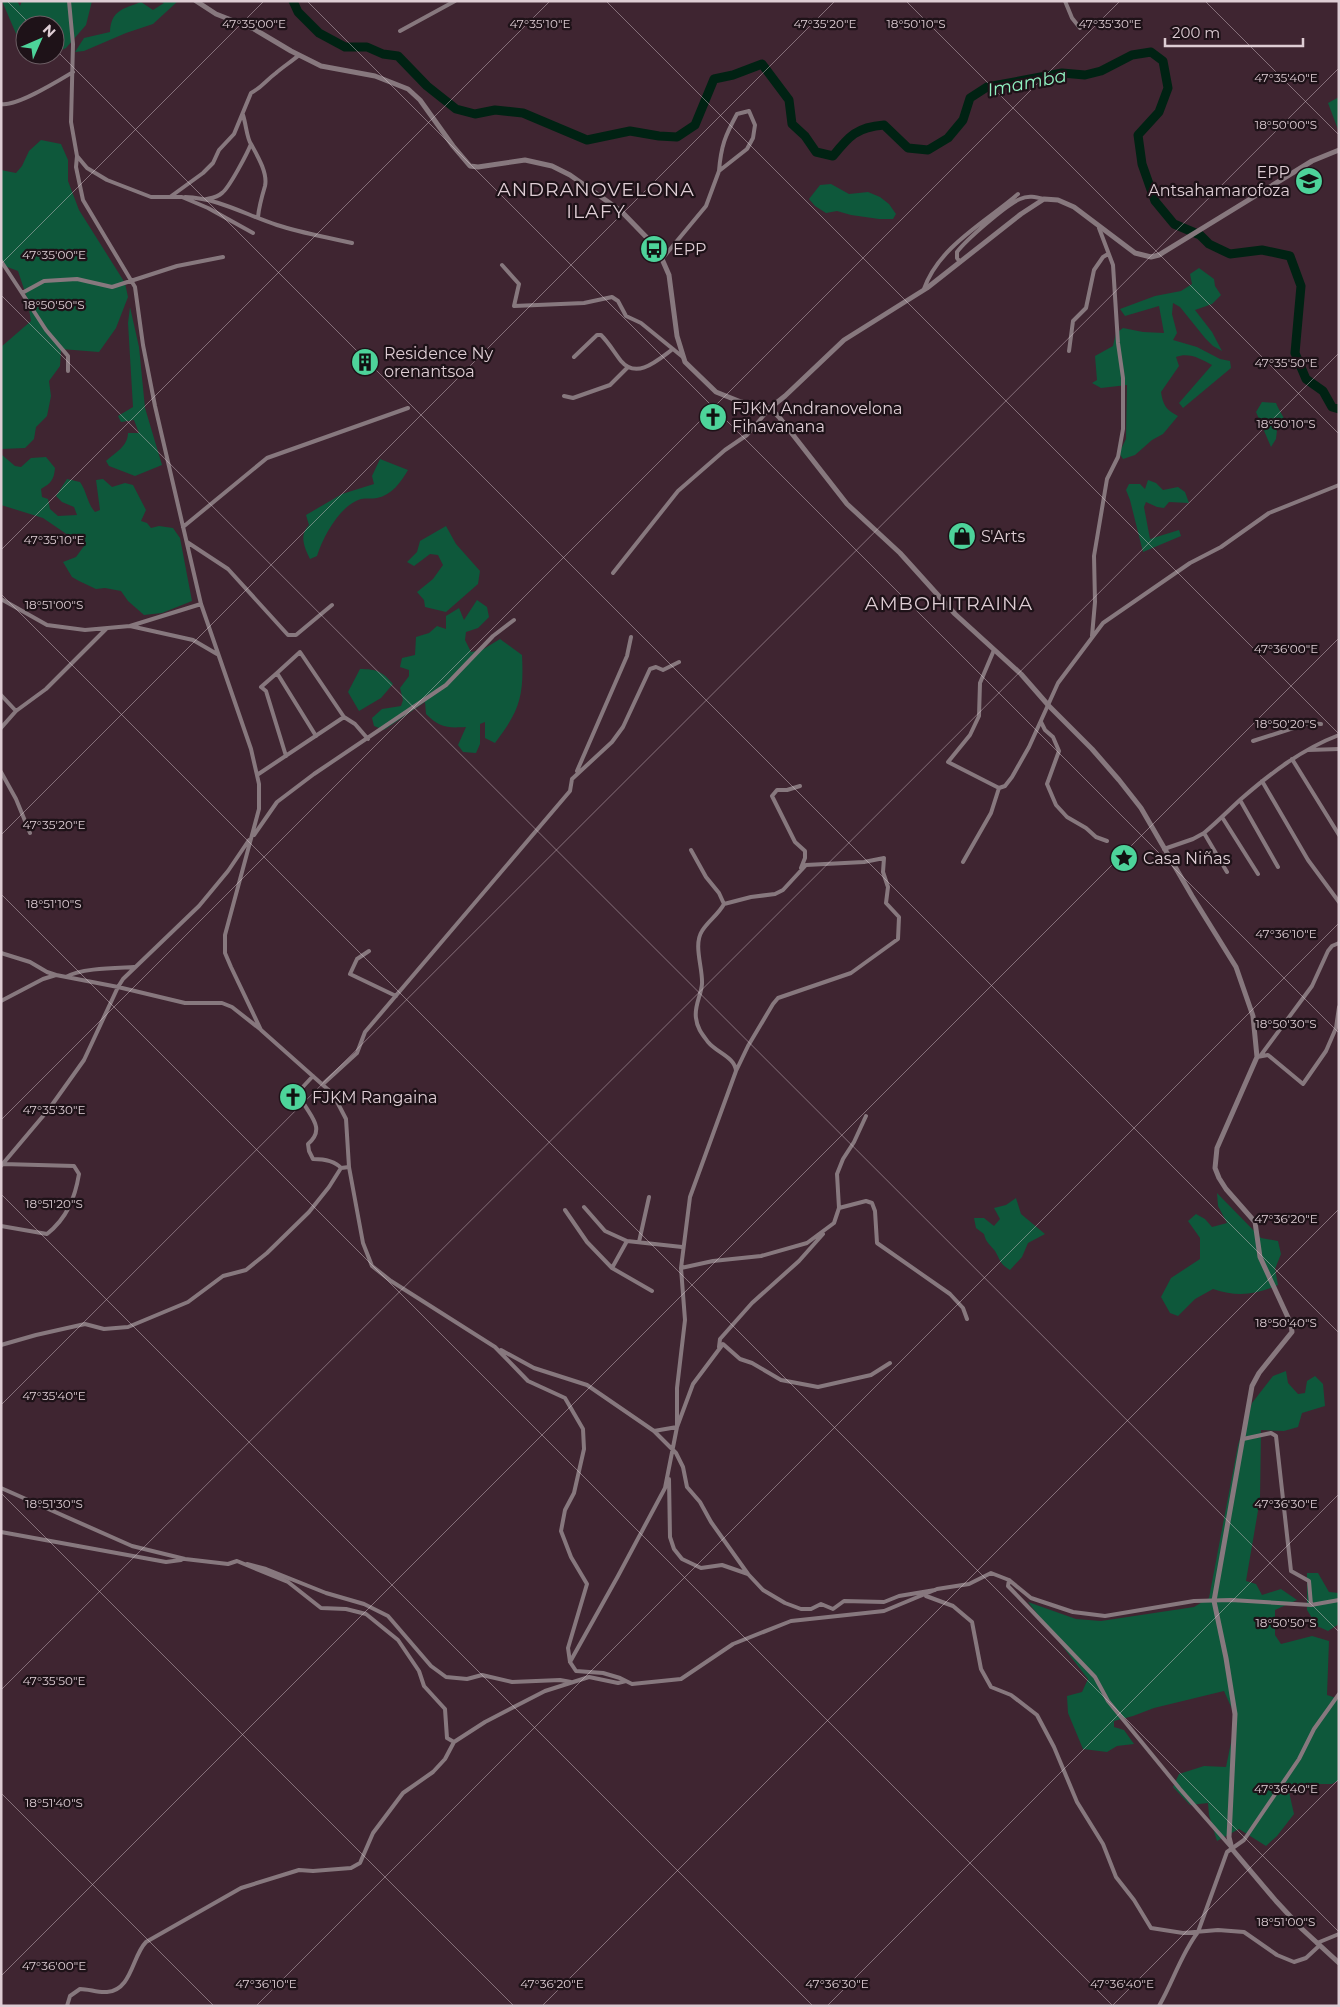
<svg xmlns="http://www.w3.org/2000/svg" width="1340" height="2007" font-family="Montserrat,sans-serif">
	<rect width="100%" height="100%" fill="#3f2531"/>
	<path fill="#0e583b" d="M2,1H17L20,6L22,1H92L86,25L66,48L55,53V25H25V44L20,43Z
		M158,1H178L153,24L126,33L84,51L75,52L84,38L110,32C111,10 123,9 141,2L153,10L164,3Z
		M1339,97V132L1328,103Z
		M41,140L61,144L68,160V181L79,210L125,283L128,297L116,328L99,352L61,349L60,366L49,381L51,396L47,416L36,427L34,439L25,448L1,449V347L31,321L27,298L18,271L2,265L1,263V170L16,173L22,166L29,151Z
		M831,184L849,194L868,192L880,197L889,204L896,214L893,219H879L851,215L837,211L826,213L815,206L809,199L820,185Z
		M1199,268L1214,279L1215,286L1221,295L1212,304L1195,310L1212,332L1222,351L1213,346L1205,338L1180,307L1173,303L1172,314L1177,333L1173,340L1197,347L1220,359L1230,361L1231,368L1183,408L1179,403L1212,365C1201,359 1189,352 1176,357L1179,366L1161,392C1163,405 1166,410 1178,416L1163,434L1152,440L1135,455L1123,459L1119,453L1126,439L1127,385L1101,388L1092,383L1097,380L1095,356L1113,346L1116,333L1123,328L1143,332L1164,333L1159,306L1125,316L1120,309L1155,296L1181,291L1192,284L1190,274Z
		M130,307L139,347L145,408L162,465L135,476L109,466L106,461C115,453 128,446 128,433H139L134,420L121,422L118,416L133,407L128,323Z
		M1262,402L1276,403C1279,411 1285,417 1286,426L1277,430L1276,439L1271,447L1256,412Z
		M1,454L15,466L21,467L31,458L46,457L55,468C54,480 51,483 41,489L42,497L48,499L50,509L58,516L77,515L74,507L62,502L56,496L67,479L80,482C87,492 87,503 95,512L100,510L96,480L103,479L112,487L125,483L133,485L146,510L141,521L147,523L151,528L159,526L173,528L180,538L192,601L162,613L144,615L128,601L121,591L105,588L96,589L79,581L72,577L63,562L76,557L84,546L43,518L1,505Z
		M380,459L408,470C401,482 392,495 377,498C372,499 366,498 361,499C340,505 323,537 317,556L310,559C304,547 299,535 309,525L306,515L342,494L374,484L372,476Z
		M1148,480L1156,483L1163,490L1178,487L1185,492L1189,503L1169,502L1164,508L1157,507L1146,502L1144,507L1150,539L1179,530L1181,536L1143,552L1130,500L1126,490L1129,484H1140L1145,489Z
		M446,526L456,544L480,571L478,584L446,612L425,607L424,600L417,592L433,579L443,565L438,555L430,554L414,566L407,562L417,552L420,541Z
		M477,600L487,607L489,617L478,628L466,632L465,640L471,652L482,650L500,639L522,655C524,696 520,710 495,743L485,738V722L480,724V744L476,753L463,752L458,745L466,727C447,728 440,728 426,714L425,702L384,730L374,726L372,718L382,709L401,706L403,700L400,688L409,676V670L400,667L402,658L415,655L416,637L429,633L437,626L446,629V616L459,608L464,620Z
		M360,669C377,669 383,672 393,684L381,698L359,711L348,692Z
		M1217,1193L1261,1238L1278,1241L1281,1254L1275,1269L1278,1285C1255,1295 1237,1297 1213,1289L1195,1299L1178,1316L1170,1313L1161,1297L1171,1278L1200,1259V1238L1188,1221L1196,1214L1205,1219L1212,1227L1227,1223L1218,1206Z
		M1016,1198L1021,1214L1045,1234L1028,1243L1022,1257L1010,1270C999,1263 1001,1261 995,1251C990,1244 986,1243 984,1234L976,1228L974,1218H984L994,1226L1000,1219L994,1208L1006,1205Z
		M1286,1371L1288,1383L1298,1394L1305,1393L1307,1381L1315,1376L1323,1384L1325,1406L1302,1413L1298,1427L1284,1431L1261,1430L1260,1499L1246,1581L1256,1584L1262,1595L1281,1589L1297,1600L1275,1610V1635L1281,1644L1312,1636L1329,1641L1327,1695L1339,1699V1780L1332,1784H1291L1289,1792L1294,1814L1277,1836L1266,1846L1239,1829L1217,1841L1209,1815L1208,1803L1190,1805L1173,1787L1179,1774L1204,1766L1226,1767L1236,1718L1224,1691L1154,1708L1133,1716L1114,1721V1727L1124,1730L1134,1744L1117,1746L1107,1752L1083,1749L1068,1713L1067,1696L1082,1692L1088,1679L1028,1602L1076,1619L1101,1621L1194,1607L1209,1598L1238,1445L1252,1403L1273,1376Z
		M1307,1573H1318L1329,1592L1339,1593V1624L1328,1631L1317,1626L1307,1610Z"/>
	<g fill="none" stroke-linecap="round" stroke-linejoin="round">
		<path stroke="#002213" stroke-width="9" d="M293,1L298,12L319,33L345,47H367L383,54L398,56L427,86L456,109L475,114L495,110L523,113L587,140L630,131L659,136L677,137L695,125L714,79L733,75L762,64L789,100L792,124L805,136L816,152L833,156C849,136 857,127 884,125L908,148L928,150L948,138L963,120L970,98L987,87L1062,73L1085,75L1101,71L1132,55L1151,52L1163,61L1168,88L1159,112L1138,135L1142,164L1155,201L1174,224L1200,235L1209,244L1230,254L1262,250L1290,256L1301,286L1295,353L1306,379L1323,391L1332,407L1339,409"/>
		<path stroke="#87787e" stroke-width="4" d="M69,1L73,44L71,122L77,156L76,167L83,200L135,287L143,345L155,406L201,604L251,749L259,784V809L225,935V953L231,967L261,1030L333,1094L346,1119L349,1167L363,1243L372,1266L391,1281L495,1347L528,1381L565,1398L583,1429L584,1449L574,1493L565,1510L561,1531L571,1557L587,1584L568,1648L570,1662L576,1671L603,1673L620,1678L632,1684L681,1679L733,1644L791,1621L884,1611L937,1589L969,1584L991,1573L1009,1580L1031,1598L1073,1612L1105,1616L1194,1601L1231,1600L1311,1605L1339,1600
			M1065,1L1072,18L1080,28
			M400,31L455,1
			M1,104C16,107 58,81 73,72
			M251,144C257,155 268,173 265,186C262,196 259,206 258,217
			M77,156L87,168L107,180L151,197H182L208,208L253,233
			M170,197L203,173L213,163L219,150L234,134L251,93C264,86 265,81 276,73C284,66 291,62 299,55
			M185,197C218,198 246,215 277,225C301,233 327,237 352,243
			M207,199C212,198 218,197 222,193C229,188 247,154 251,144C247,139 246,124 243,115
			M662,259L706,206L719,171L747,149L753,138L755,125L749,111L737,114C725,136 721,146 719,171
			M1,261L22,293L44,281L77,279L112,287L177,266L223,257
			M960,262L957,258V252C966,240 1006,205 1020,199C1028,195 1036,197 1044,199
			M502,265L519,284L514,306L584,303L612,297L618,301L626,316L641,323L684,358
			M924,289C939,246 986,222 1018,194
			M22,293L46,330L68,356V371
			M1069,351L1073,321L1086,308L1094,270L1103,257L1108,254
			M574,357L597,335H601C609,343 614,352 621,361C637,380 658,360 673,349
			M564,396L573,398L610,385L628,367
			M183,527L267,458L408,408
			M187,542L228,569L288,635H296L332,605
			M613,573L678,491L725,450L747,435L770,408
			M1,599L47,625L85,630L130,626L193,640L217,654
			M130,626L201,604
			M1092,636L1095,602L1094,556L1107,479L1118,457L1123,429V378L1118,343L1113,265L1099,228
			M994,650L980,683L979,716L970,735L948,762L999,788
			M277,673L261,687L266,691L286,756
			M1,695L16,711
			M344,717L355,724L368,739
			M1041,722L1045,730L1053,737L1059,751L1047,784L1056,805L1067,817L1086,828L1096,837L1107,841
			M1,728L16,711L46,689L106,629
			M1253,741L1309,723L1321,724
			M1308,750L1339,749
			M1292,759L1339,835
			M577,771L627,656L631,637
			M1,772L16,799L30,833
			M257,775L344,717L300,652L277,673L316,736
			M1262,781L1308,860L1339,902
			M800,786L787,790H777L772,796L795,842L805,851V858L801,868
			M1240,800L1278,867
			M1222,817L1258,874
			M1204,833L1227,872
			M254,835L277,802L314,774L446,685L493,636L514,620
			M1164,849L1193,839L1204,833C1217,822 1229,810 1241,799C1271,773 1302,749 1339,735
			M691,850L706,877L719,893L724,904
			M963,862L991,813L999,788L1005,786L1012,777L1029,747L1058,683L1103,623L1190,563L1221,547L1269,513L1339,485
			M369,951L357,959L350,974L396,996
			M1,953L30,962L47,972L56,975
			M66,977C81,968 116,968 134,967
			M1,1001L43,979L56,975L118,987L185,1003H222L232,1007L260,1029
			M1261,1055L1312,986L1328,951L1332,946L1339,943
			M1257,1057L1268,1055L1303,1084L1326,1051L1336,1028L1339,1007
			M313,1076L300,1090C301,1094 302,1098 303,1102C310,1116 326,1129 308,1144L309,1151L313,1159C323,1159 334,1160 341,1168
			M323,1084L357,1053L365,1032L570,791L572,779L612,742L623,727L650,669L656,667L663,670L679,662
			M1,1166L49,1109L84,1060L118,987L123,979L199,906L228,871L249,840
			M584,1207L605,1231L627,1241L682,1247
			M839,1208L866,1201L872,1203L875,1211L877,1243L950,1294L963,1308L967,1319
			M565,1210L587,1242L612,1268L627,1241
			M1,1226L47,1234C67,1218 75,1198 79,1174L74,1166L3,1164
			M639,1242L649,1197
			M612,1268L652,1291
			M681,1268L713,1261L761,1256L807,1243L834,1223L839,1208L837,1174L843,1159L854,1142L866,1116
			M1,1345L36,1335L85,1324L104,1329L128,1327L188,1302L223,1276L246,1270L267,1253L309,1212L329,1187L341,1168L349,1167
			M719,1347L720,1339L752,1303L799,1261L823,1234
			M501,1350L534,1368L587,1385L654,1431L676,1453L683,1467L687,1487L700,1502L711,1522L748,1574L763,1590L785,1603L801,1609H811L821,1604L833,1609L844,1601L884,1602L899,1596L935,1590
			M654,1431L677,1427L693,1384L723,1344L740,1359L752,1363L781,1380L818,1387L871,1375L890,1363
			M1243,1439L1271,1433L1276,1436L1291,1571L1309,1581L1311,1605
			M669,1479L670,1537L674,1549L682,1559L701,1568L722,1565L748,1574
			M1,1488L132,1546L185,1559L228,1564L237,1561L288,1582L321,1608L346,1609L366,1614L398,1640L419,1671L424,1686L445,1709L447,1738L454,1742
			M1,1532L166,1562L181,1560
			M247,1564L266,1569L326,1593L364,1604L388,1616L431,1666L446,1677L467,1679L482,1675L512,1682L560,1680L571,1682
			M1009,1580L1008,1586L1095,1677L1108,1701L1180,1789L1231,1847
			M926,1596L953,1606L972,1622L981,1669L991,1687L1011,1695L1037,1715L1054,1747L1077,1802L1103,1844L1116,1877L1134,1900L1151,1928L1183,1933L1218,1930L1244,1932L1277,1955L1294,1962L1306,1958L1320,1945
			M570,1662L618,1576L665,1488L677,1427V1388L685,1320L681,1268L690,1197L736,1071C735,1057 717,1053 708,1042C702,1034 697,1028 696,1018C694,1006 701,996 702,984C703,968 693,945 702,931C708,921 718,915 724,904L751,897L775,894L783,890L806,865L864,862L884,858L883,872L888,887L886,903L899,917L898,939L851,973L778,998L773,1004L748,1046L736,1071
			M1317,1943L1339,1934
			M67,2006L70,1996L80,1989C89,1989 98,1993 107,1992C132,1990 132,1956 146,1942L241,1888L299,1870L313,1871L351,1868L360,1863L373,1833L403,1793L433,1772L445,1759L454,1742L485,1722L545,1691L589,1677L618,1683L626,1681
			M1159,2006C1173,1982 1181,1954 1198,1932L1227,1852L1244,1840L1299,1759L1314,1729L1339,1694"/>
		<path stroke="#87787e" stroke-width="5" d="M196,1L216,14L254,29L291,51L321,66L375,76L408,89L420,100L453,146L470,166L478,167L525,160L552,166L570,175L621,211L654,245L662,259L669,275L677,336L685,362L716,392L741,402L770,408L779,417L847,504L900,553L955,614L1021,674L1049,706L1092,749L1119,780L1141,808L1192,896L1236,967L1253,1016L1257,1057L1217,1148L1215,1168L1219,1178L1226,1189L1255,1222L1260,1257L1291,1324L1292,1332L1259,1373L1252,1386L1214,1601L1226,1658L1235,1714L1229,1837L1232,1849L1276,1901L1302,1929L1339,1963
			M770,408L785,396L844,340L927,288L1021,214L1044,199L1058,200L1074,207L1135,253L1151,257L1159,255L1312,161L1339,150"/>
	</g>
	<path fill="none" stroke="#decdd4" stroke-width="1" stroke-opacity="0.45" d="M7,1L31,25M307,1L1339,1033M606,1L1339,734M906,1L1339,434M1205,1L1339,135M55,49L1339,1333M1,264L264,1M1,295L1339,1632M1,550L550,1M1,594L1339,1932M1,835L835,1M1,894L1113,2006M1,1120L1120,1M1,1194L813,2006M1,1405L1339,68M1,1493L514,2006M1,1690L1339,353M1,1793L214,2006M1,1976L1339,638M256,2006L1339,923M542,2006L1339,1209M827,2006L1339,1494M1112,2006L1339,1779"/>
	<defs>
		<g id="school-disc" transform="scale(1.4375)"><circle r="9.5" fill="#4dd39a" stroke="#1e1218"/><path d="M0-5L7-2L0 1L-7-2ZM-4 1L0 2.5L4 1V4Q0 6-4 4Z" fill="#111"/></g>
		<g id="bus-disc" transform="scale(1.4375)"><circle r="9.5" fill="#4dd39a" stroke="#1e1218"/><path d="M-5-6H5V4H4V6H2V4H-2V6H-4V4H-5ZM-3.5-4V0h7V-4ZM-3.5 1.2v1.5H-2V1.2ZM2 1.2v1.5H3.5V1.2Z" fill="#111"/></g>
		<g id="building-disc" transform="scale(1.4375)"><circle r="9.5" fill="#4dd39a" stroke="#1e1218"/><path d="M-4-6H4V6H1V3H-1V6H-4ZM-2.5-4.3h1.7v1.8h-1.7ZM.8-4.3h1.7v1.8H.8ZM-2.5-1h1.7V.8h-1.7ZM.8-1h1.7V.8H.8Z" fill="#111"/></g>
		<g id="church-disc" transform="scale(1.4375)"><circle r="9.5" fill="#4dd39a" stroke="#1e1218"/><path d="M-1.2-6h2.4v3.5h3.3v2.4h-3.3V6h-2.4V-.1h-3.3v-2.4h3.3Z" fill="#111"/></g>
		<g id="shop-disc" transform="scale(1.4375)"><circle r="9.5" fill="#4dd39a" stroke="#1e1218"/><path d="M-5-2.5h2.3a2.7 3.5 0 0 1 5.4 0H5L5.5 6h-11ZM-1.5-2.5h3a1.5 2.3 0 0 0-3 0Z" fill="#111"/></g>
		<g id="sight-disc" transform="scale(1.4375)"><circle r="9.5" fill="#4dd39a" stroke="#1e1218"/><path d="M0-6L1.8-2.2L6-1.7L2.9 1.2L3.7 5.4L0 3.3L-3.7 5.4L-2.9 1.2L-6-1.7L-1.8-2.2Z" fill="#111"/></g>
	</defs>
	<g fill-rule="evenodd">
		<use href="#school-disc" x="1309" y="181"/>
		<use href="#bus-disc" x="654" y="249"/>
		<use href="#building-disc" x="365" y="362"/>
		<use href="#church-disc" x="713" y="417"/>
		<use href="#shop-disc" x="962" y="536"/>
		<use href="#sight-disc" x="1124" y="858"/>
		<use href="#church-disc" x="293" y="1097"/>
	</g>
	<g text-anchor="middle" stroke-width="4.5" stroke-linejoin="round" paint-order="stroke">
		<g font-size="16" fill="#decdd4" stroke="#1e1218" text-anchor="start">
			<text x="1290" y="178" text-anchor="end">EPP<tspan x="1290" dy="18">Antsahamarofoza</tspan></text>
			<text x="673" y="255">EPP</text>
			<text x="384" y="359">Residence Ny<tspan x="384" dy="18">orenantsoa</tspan></text>
			<text x="732" y="414">FJKM Andranovelona<tspan x="732" dy="18">Fihavanana</tspan></text>
			<text x="981" y="542">S'Arts</text>
			<text x="1143" y="864">Casa Niñas</text>
			<text x="312" y="1103">FJKM Rangaina</text>
		</g>
		<g font-size="18" font-style="italic" fill="#90f2c2" stroke="#1e1218">
			<text transform="translate(1027 83) rotate(-11)" y="6">Imamba</text>
		</g>
		<g font-size="19" letter-spacing="1" fill="#decdd4" stroke="#1e1218">
			<text x="596" y="196">ANDRANOVELONA<tspan x="596" dy="22">ILAFY</tspan></text>
			<text x="949" y="610">AMBOHITRAINA</text>
		</g>
	</g>
	<g font-size="12" text-anchor="middle" fill="#decdd4" stroke="#1e1218" stroke-width="4.5" stroke-linejoin="round" paint-order="stroke">
		<text x="254" y="28">47°35'00"E</text>
		<text x="540" y="28">47°35'10"E</text>
		<text x="825" y="28">47°35'20"E</text>
		<text x="916" y="28">18°50'10"S</text>
		<text x="1110" y="28">47°35'30"E</text>
		<text x="1286" y="82">47°35'40"E</text>
		<text x="1286" y="129">18°50'00"S</text>
		<text x="54" y="259">47°35'00"E</text>
		<text x="54" y="309">18°50'50"S</text>
		<text x="1286" y="367">47°35'50"E</text>
		<text x="1286" y="428">18°50'10"S</text>
		<text x="54" y="544">47°35'10"E</text>
		<text x="54" y="609">18°51'00"S</text>
		<text x="1286" y="653">47°36'00"E</text>
		<text x="1286" y="728">18°50'20"S</text>
		<text x="54" y="829">47°35'20"E</text>
		<text x="54" y="908">18°51'10"S</text>
		<text x="1286" y="938">47°36'10"E</text>
		<text x="1286" y="1028">18°50'30"S</text>
		<text x="54" y="1114">47°35'30"E</text>
		<text x="54" y="1208">18°51'20"S</text>
		<text x="1286" y="1223">47°36'20"E</text>
		<text x="1286" y="1327">18°50'40"S</text>
		<text x="54" y="1400">47°35'40"E</text>
		<text x="54" y="1508">18°51'30"S</text>
		<text x="1286" y="1508">47°36'30"E</text>
		<text x="1286" y="1627">18°50'50"S</text>
		<text x="54" y="1685">47°35'50"E</text>
		<text x="1286" y="1793">47°36'40"E</text>
		<text x="54" y="1807">18°51'40"S</text>
		<text x="1286" y="1926">18°51'00"S</text>
		<text x="54" y="1970">47°36'00"E</text>
		<text x="266" y="1988">47°36'10"E</text>
		<text x="552" y="1988">47°36'20"E</text>
		<text x="837" y="1988">47°36'30"E</text>
		<text x="1122" y="1988">47°36'40"E</text>
	</g>
	<rect width="1340" height="2007" fill="none" stroke="#decdd4" stroke-width="5"/>
	<g transform="translate(40 40) rotate(45)"><circle r="24" fill="#1e1218" stroke="#6b5d63"/>
	<path d="M0-4L9 19L0 12L-9 19Z" fill="#4dd39a"/>
	<text y="-8" font-size="14" font-weight="bold" text-anchor="middle" fill="#decdd4">N</text>
	</g>
	<path d="M1165 38v8h138v-8" fill="none" stroke="#decdd4" stroke-width="2.5"/>
	<text x="1172" y="38" font-size="15" fill="#decdd4" stroke="#1e1218" stroke-width="4" paint-order="stroke">200 m</text>
</svg>
